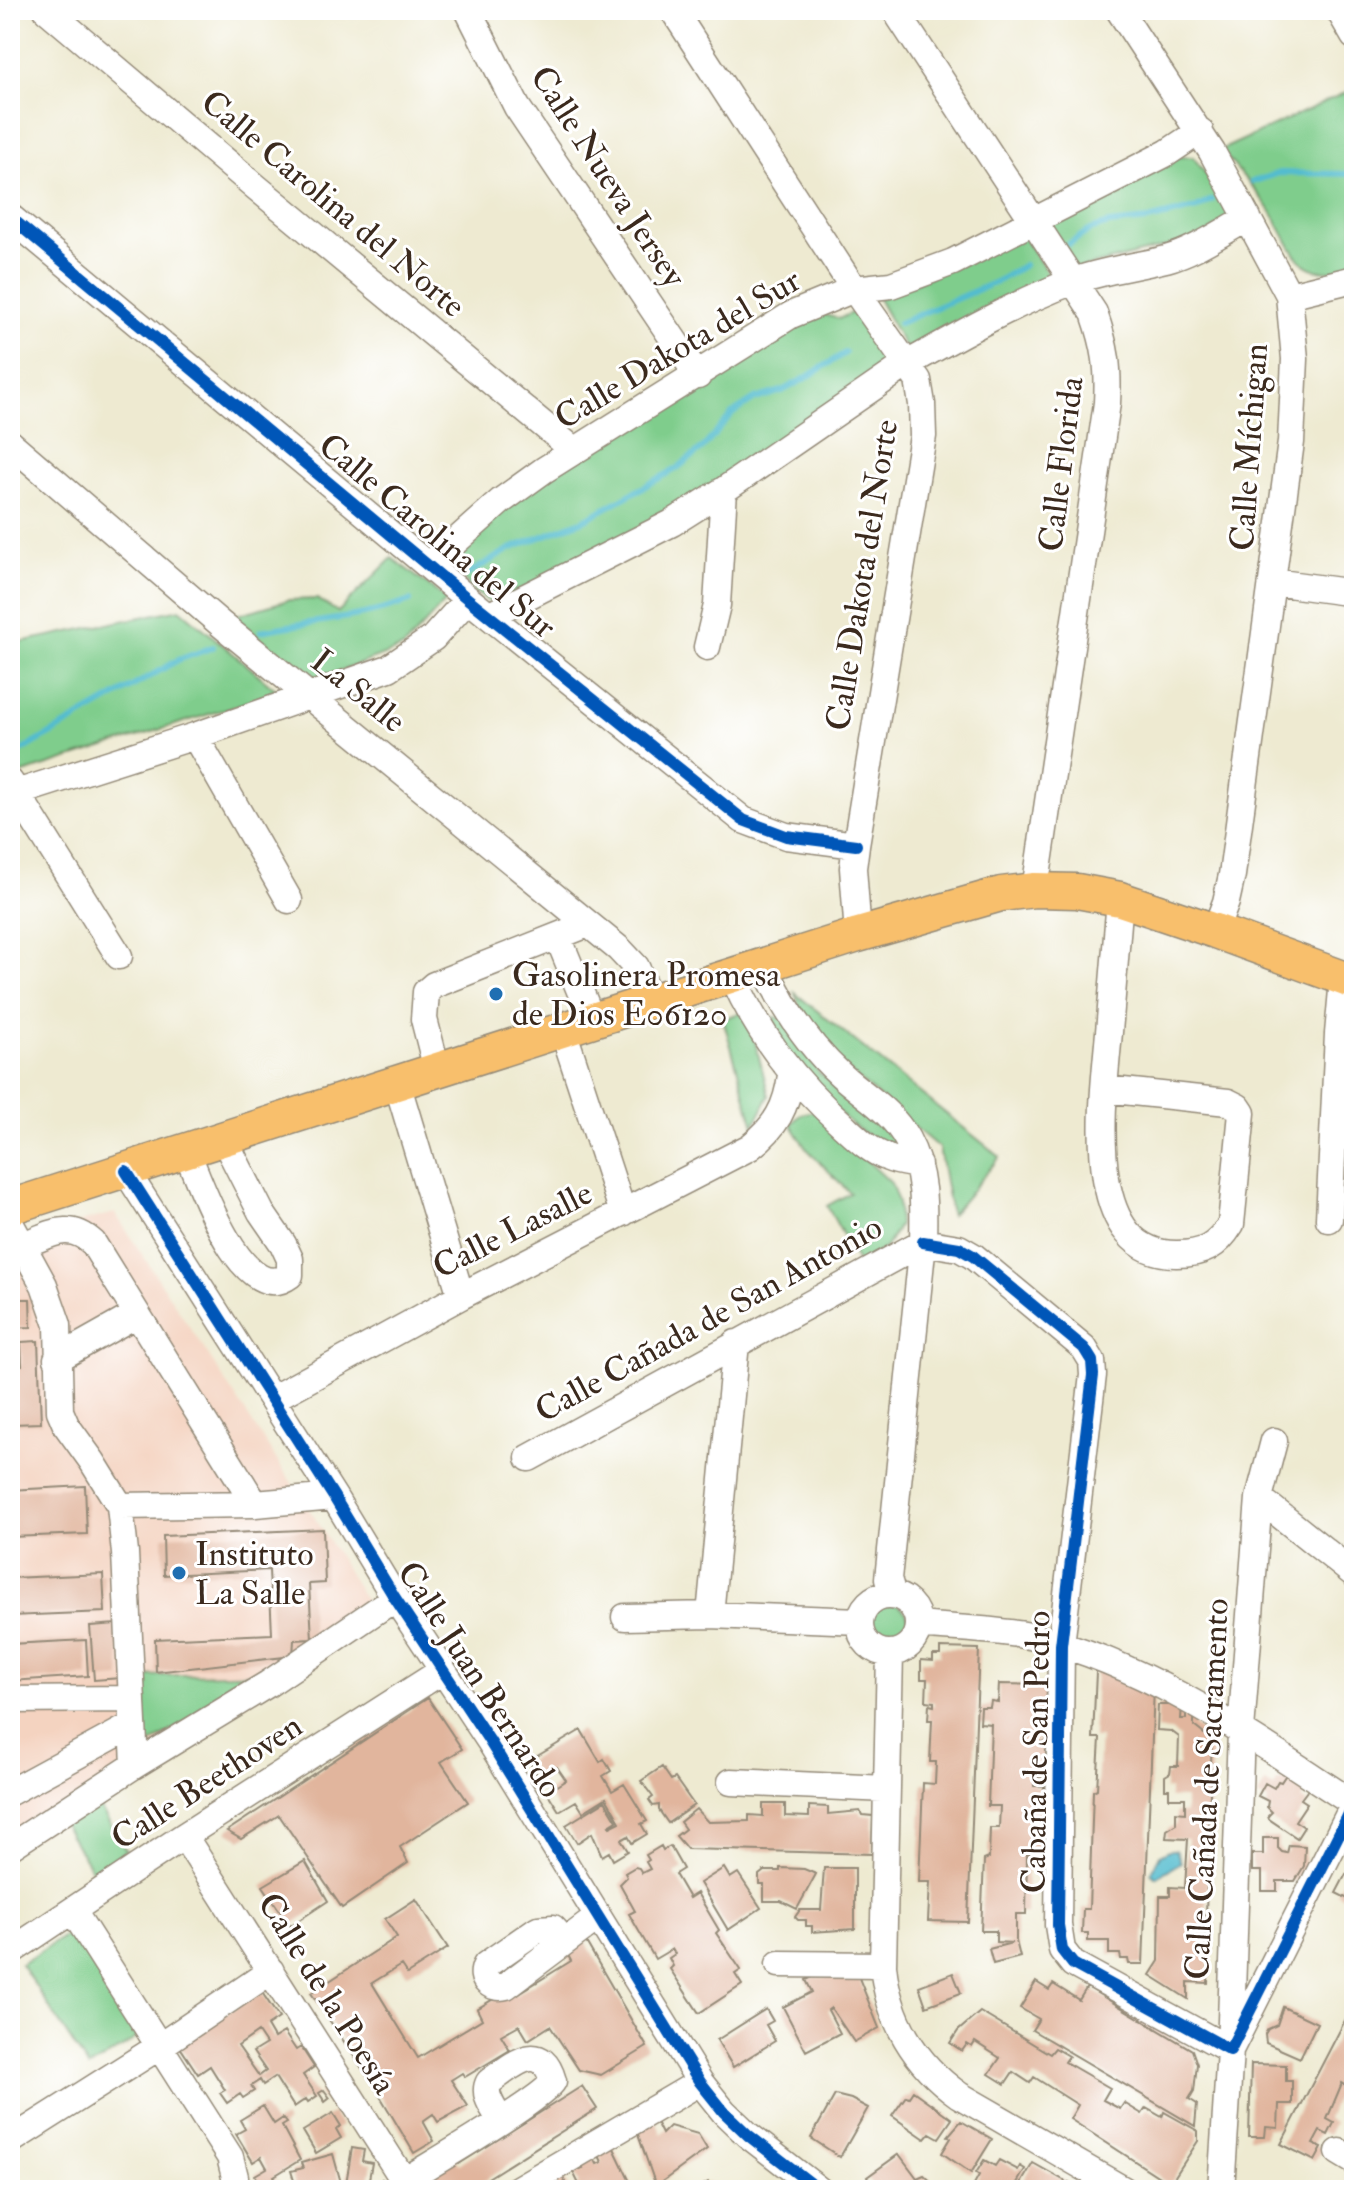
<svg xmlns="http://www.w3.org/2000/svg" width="1364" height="2200" font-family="'IM FELL Double Pica',serif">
	<rect width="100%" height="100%" fill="#fff"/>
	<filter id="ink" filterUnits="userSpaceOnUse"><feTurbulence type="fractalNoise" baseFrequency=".0125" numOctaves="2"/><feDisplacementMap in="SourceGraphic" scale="16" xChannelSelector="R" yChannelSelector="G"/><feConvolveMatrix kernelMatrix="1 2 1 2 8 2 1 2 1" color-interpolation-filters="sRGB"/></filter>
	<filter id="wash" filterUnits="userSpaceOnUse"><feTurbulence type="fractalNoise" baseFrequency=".006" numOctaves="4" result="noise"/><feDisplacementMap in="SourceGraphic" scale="32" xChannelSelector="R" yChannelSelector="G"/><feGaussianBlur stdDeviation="1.8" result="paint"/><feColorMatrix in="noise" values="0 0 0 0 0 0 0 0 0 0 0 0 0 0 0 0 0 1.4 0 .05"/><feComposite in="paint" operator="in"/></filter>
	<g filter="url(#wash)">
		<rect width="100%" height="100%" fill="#eeead1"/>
		<path fill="#f4d3c0" d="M115,1213L320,1526L377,1620L10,1854V1240Z"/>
		<path fill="#7fcd8c" stroke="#5d7c55" stroke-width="2" d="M1353,89L1354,267C1291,285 1295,242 1265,203C1252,185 1235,168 1221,150Z
			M1170,157H1193L1236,214L1198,239L1076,269L1049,226Z
			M1022,236L1052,279L907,351L878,299Z
			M853,312L882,362L876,372L628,542L491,603L475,592L446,561L486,516L790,324L822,314L839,319Z
			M392,558L447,600L403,648L310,682L234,616L288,600L317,599L338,612Z
			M180,609L279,692L20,774L10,759V644Z
			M795,993L1000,1157L951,1215L939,1148L811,1039Z
			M742,1012L751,1026L769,1096L754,1126L723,1019Z
			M772,1017L783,1018L819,1073L862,1102L905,1142L897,1149C843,1133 805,1073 770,1032Z
			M814,1111L891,1183L898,1202L899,1225L886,1247L860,1266L827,1206L850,1193L806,1148L791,1124L801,1114Z
			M871 1623a19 19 0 1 1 38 0a19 19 0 1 1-38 0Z
			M268,1673L145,1747L138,1676Z
			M97,1803L126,1850L94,1873L63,1824Z
			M73,1931L138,2037L89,2068L21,1964Z"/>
		<path fill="#52bccf" stroke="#467376" stroke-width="2" d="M1169,1850H1176L1181,1862L1156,1877L1151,1872L1160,1855Z"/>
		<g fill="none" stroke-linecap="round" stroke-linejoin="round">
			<path stroke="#52bccf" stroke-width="6" d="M1252,182L1279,173L1354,174
				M1069,244L1090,230L1109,224L1148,220L1197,208L1212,200
				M899,323L996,282L1024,265
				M468,574L510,549L584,520L676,469L703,448L732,414L755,399L782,391L804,379L845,353
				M261,631C311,621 362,619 410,601
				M21,751L178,660L213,647"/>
		</g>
		<g id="blocks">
			<path fill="#e1b59d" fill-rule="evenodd" d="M10,1299H30L31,1327L10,1328Z
				M38,1341L41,1423L11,1424L10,1366L22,1365L21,1342Z
				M85,1486L87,1534L10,1537V1490Z
				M323,1529L325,1583L309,1584L312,1639L294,1640L293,1656L156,1672L155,1639L272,1634L269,1570L164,1575L163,1536Z
				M103,1574L105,1612L10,1616V1578Z
				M117,1624L121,1678L94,1680L90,1626Z
				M86,1640L88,1676L10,1681V1644Z
				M940,1648L979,1649L968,1922L928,1921L930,1882H919L923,1783L935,1784L936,1762H930L932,1720H928L929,1705L934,1706V1702L926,1701L927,1679H921V1660L933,1661V1655H940Z
				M1103,1667L1154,1687L1143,1964H1129L1128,1959H1121L1120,1954H1109V1941H1088V1933H1082L1083,1909H1089L1093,1791L1097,1789L1100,1738H1093L1096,1672Z
				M999,1684L1047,1685L1046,1732H1037V1742H1046V1777H1034V1786H1044V1854H1027L1026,1914H1016V1941L1020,1957L993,1964L989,1949L1012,1943L996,1942V1931H981L984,1860L989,1858L990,1828H999L1000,1806H988L991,1724L980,1723L981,1707H990L991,1701L998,1702Z
				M428,1698L462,1749L441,1762L468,1802L400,1847L408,1863L342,1908L279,1815L241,1839L227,1831Z
				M1158,1705H1182L1181,1719H1186V1715H1194V1726L1204,1734H1212L1205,1944H1209L1208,1983L1188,1982V1999L1150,1975L1159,1961L1160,1896H1170V1887L1185,1888L1188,1839L1166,1838L1167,1830L1176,1824V1812L1185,1813V1798H1169V1789H1165V1776L1170,1773L1171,1766H1178L1179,1737L1171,1731L1157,1730Z
				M581,1730L600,1762L604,1759L611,1771L603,1776L612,1791L624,1784L647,1821L641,1824L647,1834L632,1843L628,1836L621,1840L628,1851L613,1860L609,1852L602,1856L592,1833L577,1843L566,1825L605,1801L617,1821L609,1826L610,1827L620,1822L606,1798L583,1812L576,1801L559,1811L547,1792L566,1780L557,1767L539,1778L529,1761Z
				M662,1767L671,1780L675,1778L694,1805L668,1823L659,1810V1805L653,1806L649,1800L653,1797L641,1781Z
				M1293,1775L1310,1787L1301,1799L1307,1803L1295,1821L1304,1827L1297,1838L1269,1819L1268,1816L1272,1812L1267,1807L1268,1801L1258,1796L1265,1783L1274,1788L1278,1781L1281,1782L1285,1776Z
				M763,1804H785V1816L809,1817V1806L828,1807V1814L860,1811L862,1815L873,1816L872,1854L687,1849L676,1836L685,1829L680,1822L696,1809L708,1822L749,1821V1815L763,1816Z
				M1263,1838H1278V1848L1282,1852L1287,1853L1289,1845L1305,1846L1304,1866L1295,1881H1277V1891H1262V1871H1252V1854H1263Z
				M661,1846L663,1850L670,1846L683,1869L675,1874L689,1898L697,1893L719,1930L716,1933L741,1970L735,1974L742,1985L699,2013L670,1969L673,1966L669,1958L675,1954L672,1949L655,1959L629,1914L635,1911L620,1884L627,1877L625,1873L635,1867L639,1868L642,1873L650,1869L646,1862L649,1860L646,1855Z
				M305,1861L328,1901L290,1926L263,1886Z
				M724,1868L730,1878L738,1873L761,1908L728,1930L700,1883Z
				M780,1868L804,1869L816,1874L797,1909L781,1901H764V1884H759V1875L764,1871H780Z
				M824,1868H855V1929L812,1932V1926H806V1920H798L795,1917L800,1910H821Z
				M1346,1874L1354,1879V1902L1336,1893Z
				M416,1899L448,1948L407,1974L401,1965L372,1983L418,2058L482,2019L477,2009L510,1989L516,1995L571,1961L562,1944L582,1935L647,2047L601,2075L579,2070L550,2026L528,2040L519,2025L501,2035L510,2050L465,2077L462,2073L451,2080L468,2106L438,2122L433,2114L423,2121L434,2141L414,2153L374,2086L311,1993L397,1937L385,1919Z
				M953,1973L961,1993L926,2006L919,1986Z
				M813,1977L859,1978L879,2028L854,2042L831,2008L828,2010L840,2033L806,2051L783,2007L812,1992L806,1980Z
				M1036,1982L1049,1990L1053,1984L1079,2000L1087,1987L1192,2050L1197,2064L1194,2091L1189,2099L1197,2104L1195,2126L1032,2030L1039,2019L1020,2008Z
				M261,1991L279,2018L267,2026L274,2038L284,2032L296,2050L301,2047L314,2067L303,2075L317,2096L308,2102L306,2099L294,2107L275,2077L263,2085L260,2080L251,2086L254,2091L243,2098L240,2094L227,2103L220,2093L225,2090L210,2066L198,2074L178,2044ZM258,2032L266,2044L253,2052L266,2071L259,2076L238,2046Z
				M1354,2003V2090L1342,2083L1327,2119L1334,2123L1328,2135L1320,2131L1313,2144L1322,2148L1315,2161L1281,2144Z
				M1283,2007L1317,2023L1300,2058L1266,2043L1265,2034L1268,2029L1277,2025Z
				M766,2009L773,2021L766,2025L775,2041L733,2067L717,2040Z
				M980,2012L1050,2054L1055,2048L1069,2056L1065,2062L1110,2088L1103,2100L1120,2109L1124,2103L1142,2114L1146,2108L1162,2117L1164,2112L1198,2131V2141L1170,2184L1070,2119L1078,2105L1034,2077L1030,2083L1013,2072L1005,2084L989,2074L1000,2058L975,2042L972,2047L967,2044L962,2051L950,2043L958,2031Z
				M1251,2064L1286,2065V2081H1292V2104H1279L1278,2128L1266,2127L1265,2137H1249Z
				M582,2086L597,2109L469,2190H434L422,2173L452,2156L459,2164Z
				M324,2090L330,2098L325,2102L319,2093Z
				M913,2091L952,2119L939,2138L930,2133L925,2139L892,2116L906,2096L909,2097Z
				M835,2095L851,2099L868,2108L840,2157L811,2138Z
				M263,2106L274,2124L283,2118L287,2123L282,2126L300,2160L274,2176L276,2179L263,2188L255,2175L267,2168L261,2157L253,2162L236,2134L245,2129L240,2120Z
				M333,2113L341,2126L336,2129L341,2138L316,2153L303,2131Z
				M654,2118L662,2134L670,2126L698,2134L707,2149L656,2186L635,2126Z
				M961,2121L992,2139L971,2173L942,2153L951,2138L948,2136Z
				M612,2144L634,2190H627L625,2186L617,2190H559L554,2180L562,2176L569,2190L579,2184L573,2172L583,2168L581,2164L594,2158L597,2164L602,2162L597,2151Z
				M352,2148L364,2150L362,2161L372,2163L367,2190L345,2189Z
				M333,2154L343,2190H297L291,2171L303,2168L301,2163Z
				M899,2154L917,2178L924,2175L938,2188L936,2190H904L902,2188L899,2190H876L867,2177Z
				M984,2160L995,2166L999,2160L1018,2170L1020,2166L1025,2169L1013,2190H980L973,2186L979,2175L976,2173Z
				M1033,2163L1065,2181L1060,2190H1017Z
				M382,2179L395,2190H372Z
				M277,2180L287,2190H269Z
				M708,2182L714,2190H701L699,2188Z
				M1069,2182L1082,2190H1064Z"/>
		</g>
	</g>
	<g filter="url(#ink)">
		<use href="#blocks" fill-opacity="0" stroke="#948a78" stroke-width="2"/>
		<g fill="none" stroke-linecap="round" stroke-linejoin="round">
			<g stroke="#948a78" stroke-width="29">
				<path id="minor" d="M47,10L256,187L575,451
					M468,10L517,107L698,376
					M673,10L854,289L918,380L922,404L923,436L856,845L853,868L858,935
					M895,10L1094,313C1106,347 1109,368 1107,403L1035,890
					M1119,10L1212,152L1289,295L1295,359L1291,442L1232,875L1226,902L1215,931
					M1339,10L1354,36
					M10,217L468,599L743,820L786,836L856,845
					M1289,295L1354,279
					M10,443L222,625L619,949L636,967L651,1001
					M429,565L501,501L544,470L791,315L854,289L891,285L953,262L1167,153L1200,131
					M1273,582L1354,593
					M490,615L672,523L724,490L907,364C960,334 1014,304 1071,282C1102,270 1134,267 1166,259C1195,251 1222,232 1248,218
					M707,647L717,605L724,490
					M195,736L289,900
					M10,782L119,956
					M10,795L195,736L389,668L433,638L468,599
					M558,937L592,1020
					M764,965C783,1007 807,1044 841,1075C864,1096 892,1111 907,1139C925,1172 924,1206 923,1242L888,1579L893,1595
					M732,975C759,1036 795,1082 844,1126C858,1139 870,1151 888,1158C897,1162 908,1163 918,1165
					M563,1030L623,1213
					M437,1070L424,1019L426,992L434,985L588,924
					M397,1083L461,1296
					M1104,1089L1228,1102L1238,1107L1242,1113L1231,1224C1217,1247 1203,1254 1177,1254C1079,1255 1104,1094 1109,1032C1113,988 1116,943 1120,899
					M187,1152C200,1183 243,1310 290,1275V1259L283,1244L261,1212L224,1139
					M126,1171L334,1497L395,1598L489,1740L700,2082L724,2112L748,2135L819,2190
					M1329,1219L1338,1034L1343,979
					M10,1223L44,1285L58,1325L60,1411L66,1425L92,1461L120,1506L125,1553L135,1765
					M923,1242L959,1248L973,1256L1084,1348L1092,1361L1093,1375L1061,1645L1058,1925L1062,1950L1073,1964L1230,2050L1354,1804
					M23,1245C50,1235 69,1220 93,1243L255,1504
					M57,1359L137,1314
					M272,1399L461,1296L750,1147C776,1127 787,1107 791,1075
					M529,1458L923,1242
					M1259,1498L1354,1574
					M120,1506L255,1504L334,1497
					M860 1624a29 29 0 1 1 58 0a29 29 0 1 1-58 0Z
					M710,1615L736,1343
					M625,1617L710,1615L860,1621
					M919,1625C957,1629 998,1629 1035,1637C1152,1666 1254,1739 1354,1804
					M890,1654L883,1965C888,2019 915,2064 959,2095L1124,2190
					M10,1700L132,1699
					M731,1782L887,1789
					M10,1792L133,1725
					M184,1836L410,2190
					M10,1847L135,1765L268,1684L395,1598
					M73,1911L230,2157L235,2177V2190
					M565,1941L553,1928L538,1929L486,1965C478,1980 492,1990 506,1986L598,1917
					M10,1952L184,1836L442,1671
					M779,1964L883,1965
					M10,2141L160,2046L271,1971
					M1339,2152L1354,2161
					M404,2181C428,2166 545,2098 553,2081C541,2037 511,2067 489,2082C482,2095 494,2108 500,2120
					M516,2190L700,2082
					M1221,2190L1230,2050L1241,1731L1259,1498L1274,1441"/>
			</g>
			<g stroke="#948a78" stroke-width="37">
				<path id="major" d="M10,1207L858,935L1001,894L1035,890L1077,891L1120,899L1215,931L1354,982"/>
			</g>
			<use href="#minor" stroke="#fff" stroke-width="26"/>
			<use href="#major" stroke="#f8bf6c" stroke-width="34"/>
			<g stroke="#fff" stroke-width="17">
				<path id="cycleway" d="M10,217L468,599L743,820L786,836L856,845
					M126,1171L334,1497L395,1598L489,1740L700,2082L724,2112L748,2135L819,2190
					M923,1242L959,1248L973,1256L1084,1348L1092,1361L1093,1375L1061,1645L1058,1925L1062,1950L1073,1964L1230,2050L1354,1804"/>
			</g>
			<use href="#cycleway" stroke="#0057b8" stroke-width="12"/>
		</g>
	</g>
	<g fill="#1f6fb2" stroke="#fff" stroke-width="3">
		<circle cx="496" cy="994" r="8"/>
		<circle cx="179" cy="1573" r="8"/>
	</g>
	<g text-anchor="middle" stroke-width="6" stroke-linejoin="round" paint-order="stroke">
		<g font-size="34" fill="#3b2a1e" stroke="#fff">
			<text transform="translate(609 176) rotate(57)" y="12">Calle Nueva Jersey</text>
			<text transform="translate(334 203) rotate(40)" y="12">Calle Carolina del Norte</text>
			<text transform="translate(677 348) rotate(-31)" y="12">Calle Dakota del Sur</text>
			<text transform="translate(1248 447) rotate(-86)" y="12">Calle Míchigan</text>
			<text transform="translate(1060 464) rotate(-83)" y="12">Calle Florida</text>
			<text transform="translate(438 535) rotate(40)" y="12">Calle Carolina del Sur</text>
			<text transform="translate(861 575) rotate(-81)" y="12">Calle Dakota del Norte</text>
			<text transform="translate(359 690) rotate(39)" y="12">La Salle</text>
			<text transform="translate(512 1229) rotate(-27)" y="12">Calle Lasalle</text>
			<text transform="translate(708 1318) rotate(-29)" y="12">Calle Cañada de San Antonio</text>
			<text transform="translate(481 1679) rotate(57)" y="12">Calle Juan Bernardo</text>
			<text transform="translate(1035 1752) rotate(-89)" y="12">Cabaña de San Pedro</text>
			<text transform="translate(206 1781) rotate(-33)" y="12">Calle Beethoven</text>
			<text transform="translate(1206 1789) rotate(-87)" y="12">Calle Cañada de Sacramento</text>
			<text transform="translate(328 1993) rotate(58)" y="12">Calle de la Poesía</text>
		</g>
		<g font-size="34" fill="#3b2a1e" stroke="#fff" text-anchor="start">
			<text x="512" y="986">Gasolinera Promesa<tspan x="512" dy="39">de Dios E06120</tspan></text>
			<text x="195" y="1565">Instituto<tspan x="195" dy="39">La Salle</tspan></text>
		</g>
	</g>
	<rect width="1364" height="2200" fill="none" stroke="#fff" stroke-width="40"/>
</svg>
